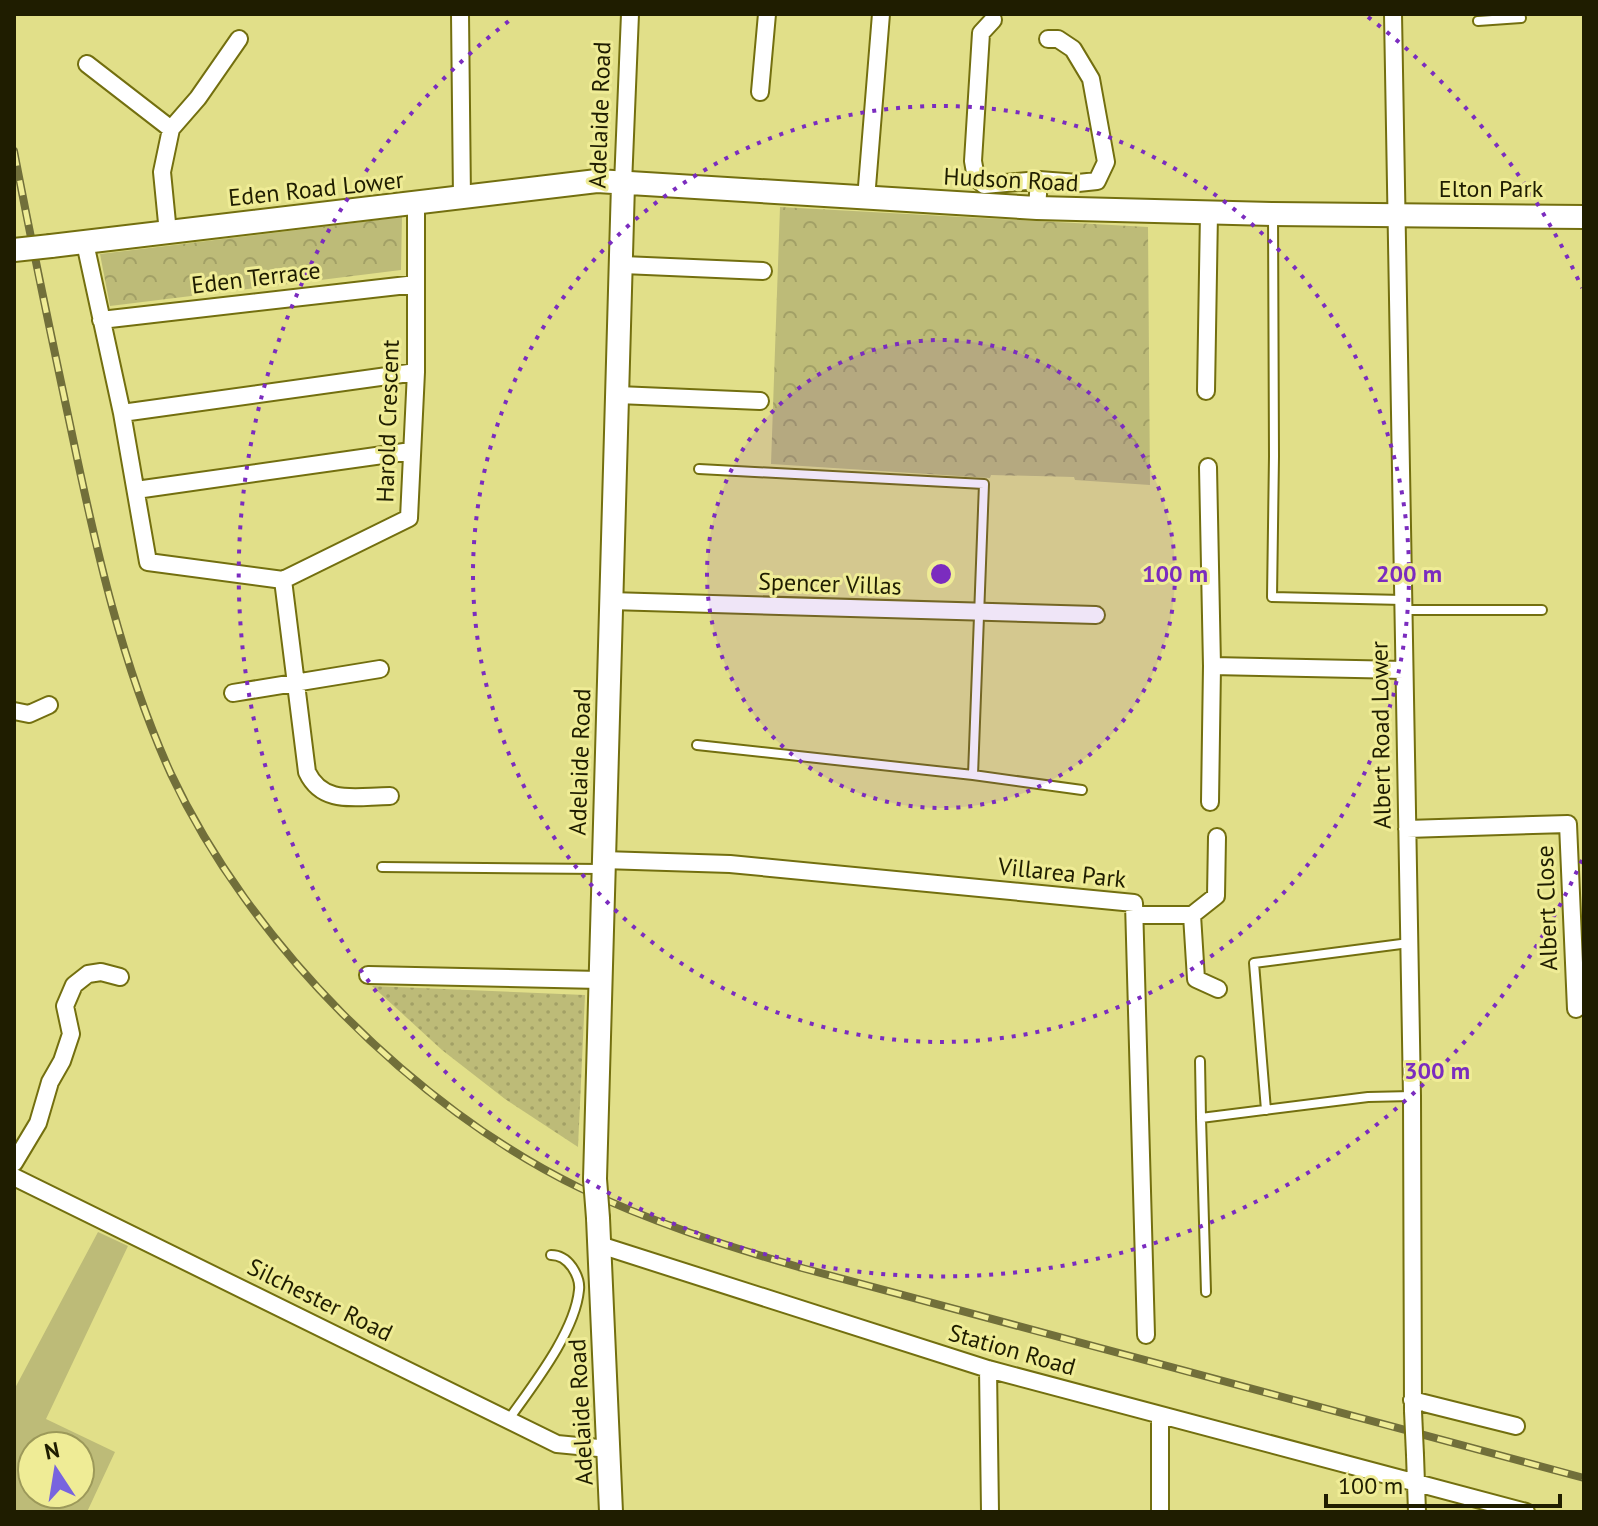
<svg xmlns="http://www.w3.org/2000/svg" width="1598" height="1526" font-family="'PT Sans',sans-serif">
	<defs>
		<pattern id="grass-dots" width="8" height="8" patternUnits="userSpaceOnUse" patternTransform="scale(2)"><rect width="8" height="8" fill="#bdbb78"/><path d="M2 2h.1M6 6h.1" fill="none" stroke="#a2a066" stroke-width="1.8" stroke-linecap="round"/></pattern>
		<pattern id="park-crowns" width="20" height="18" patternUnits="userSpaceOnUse" patternTransform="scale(2)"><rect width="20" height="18" fill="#bdbb78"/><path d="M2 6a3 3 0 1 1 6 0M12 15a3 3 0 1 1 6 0" fill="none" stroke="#a2a066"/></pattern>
	</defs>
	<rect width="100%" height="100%" fill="#e1df89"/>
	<path fill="url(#grass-dots)" d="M372,986L585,995L578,1147L505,1099L442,1050Z"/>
	<path fill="url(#park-crowns)" d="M780,207L1148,227L1150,485L1075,480L1074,477L991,475L990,478L771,464Z
		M402,217L401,270L110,306L100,254Z"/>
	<path fill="#bdbb78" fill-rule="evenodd" d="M98,1232L128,1246L46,1419L115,1452L87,1512H17L14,1511V1390ZM32,1446H80V1494H32Z"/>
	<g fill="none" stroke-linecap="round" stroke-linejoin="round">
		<g stroke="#736f0f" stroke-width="12">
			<path id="service" d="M1478,21L1521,18
				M1273,214L1274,456L1272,597L1403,600
				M699,469L984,484L973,775
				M1404,610H1542
				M697,745L973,775L1082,790
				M382,867L602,869
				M1200,1061L1201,1118
				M1266,1110L1254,963L1409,943
				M1206,1292L1201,1118L1368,1097L1412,1096
				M509,1419C533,1385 575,1332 579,1290C580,1282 576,1273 572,1267C567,1260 560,1255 551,1255"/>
		</g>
		<g stroke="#736f0f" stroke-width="20">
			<path id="minor" d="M460,14L462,199
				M1393,14L1412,1096L1413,1411
				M993,20L981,33L973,161L976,178L984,185L1039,180L1037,208
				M87,64L171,129
				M760,92L767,14
				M1039,180L1078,183L1097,181L1106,162L1091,79L1073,49L1058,39H1048
				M623,184L630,14
				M866,199L881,14
				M168,233L162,172L171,129L198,98L239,39
				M85,243L122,413L148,562L283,580L409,518L416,372V204
				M623,265L763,271
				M101,320L416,284
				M1206,391L1209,213
				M618,395L760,401
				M122,413L416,372
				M1208,467L1212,666L1210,802
				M136,490L411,451
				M283,580L307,772C323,806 357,796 390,796
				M610,601L1096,615
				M1212,666L1404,670
				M233,693L380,669
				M14,711L29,714L49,705
				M1407,829L1568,824L1576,1009
				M603,860L730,864L1134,903L1146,1335
				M1135,915H1192L1216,896L1217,837
				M1192,915L1196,979L1218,989
				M368,975L600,980
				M14,1163L38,1123L50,1082L62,1061L71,1034L65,1006L74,985L88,974L101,972L120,977
				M14,1177L557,1444L609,1449
				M600,1245L988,1369L1526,1512
				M988,1369L990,1512
				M1412,1400L1516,1426
				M1415,1455L1417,1512
				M1160,1512V1416"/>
		</g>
		<g stroke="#736f0f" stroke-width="26">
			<path id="tertiary" d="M51,246L597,181L1037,208L1273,214L1584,217
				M595,1179L623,184
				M598,1218L611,1512"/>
		</g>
		<use href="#service" stroke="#fff" stroke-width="8"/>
		<use href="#minor" stroke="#fff" stroke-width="16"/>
		<use href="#tertiary" stroke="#fff" stroke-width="22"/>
		<g stroke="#716f3a" stroke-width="8">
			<path id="rail" d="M14,151C32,246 52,340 72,434C96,549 122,666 171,774C249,941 413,1107 580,1188C651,1222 726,1246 802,1268L1584,1478"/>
		</g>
		<use href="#rail" stroke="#efec96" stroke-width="5" stroke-dasharray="15" stroke-linecap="butt"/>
		<g stroke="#736f0f" stroke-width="20" stroke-linecap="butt">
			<path id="minor-bridge" d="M1413,1411L1415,1455"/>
		</g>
		<g stroke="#736f0f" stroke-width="26" stroke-linecap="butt">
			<path id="tertiary-bridge" d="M14,250L51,246
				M595,1179L598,1218"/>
		</g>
		<use href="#minor-bridge" stroke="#fff" stroke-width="16"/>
		<use href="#tertiary-bridge" stroke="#fff" stroke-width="22"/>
	</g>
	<circle cx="941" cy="574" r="234" fill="#7b2cbf" fill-opacity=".12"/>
	<g fill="none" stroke="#7b2cbf" stroke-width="4" stroke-dasharray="4 8">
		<circle cx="941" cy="574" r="234"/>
		<circle cx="941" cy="574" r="468"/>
		<path d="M1582 860A702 702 0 1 1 514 17M1368 17A702 702 0 0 1 1582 288"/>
	</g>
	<g text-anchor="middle" stroke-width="6" stroke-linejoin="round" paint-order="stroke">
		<g font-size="24" fill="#1f1d00" stroke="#efec96">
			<text transform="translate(600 115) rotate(-88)" y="8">Adelaide Road</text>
			<text transform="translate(1011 180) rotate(3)" y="8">Hudson Road</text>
			<text transform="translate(316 189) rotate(-6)" y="8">Eden Road Lower</text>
			<text x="1491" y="197">Elton Park</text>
			<text transform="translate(256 278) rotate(-7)" y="8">Eden Terrace</text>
			<text transform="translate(388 421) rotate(-88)" y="8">Harold Crescent</text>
			<text transform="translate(830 584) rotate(2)" y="8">Spencer Villas</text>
			<text transform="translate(1381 735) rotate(-91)" y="8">Albert Road Lower</text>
			<text transform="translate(580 762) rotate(-88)" y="8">Adelaide Road</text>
			<text transform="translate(1062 873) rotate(6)" y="8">Villarea Park</text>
			<text transform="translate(1547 908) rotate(-92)" y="8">Albert Close</text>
			<text transform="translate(320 1300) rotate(26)" y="8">Silchester Road</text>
			<text transform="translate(1012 1350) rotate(16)" y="8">Station Road</text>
			<text transform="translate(581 1412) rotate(-93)" y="8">Adelaide Road</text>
		</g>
	</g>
	<circle cx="941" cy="574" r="12" fill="#7b2cbf" stroke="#efec96" stroke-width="4"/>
	<g font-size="24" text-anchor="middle" font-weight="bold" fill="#7b2cbf" stroke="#efec96" stroke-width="6" stroke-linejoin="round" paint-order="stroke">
		<text x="1175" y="582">100 m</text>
		<text x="1409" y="582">200 m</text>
		<text x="1437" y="1079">300 m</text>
	</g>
	<rect width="1598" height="1526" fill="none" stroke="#1f1d00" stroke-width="32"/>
	<g transform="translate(56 1470) rotate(348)"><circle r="38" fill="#efec96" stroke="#9c995a" stroke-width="2"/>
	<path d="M0-6L14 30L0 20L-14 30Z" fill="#7864df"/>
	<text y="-12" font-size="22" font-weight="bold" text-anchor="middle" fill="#1f1d00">N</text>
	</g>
	<path d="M1326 1494v12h234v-12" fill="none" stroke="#1f1d00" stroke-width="4"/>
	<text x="1338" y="1494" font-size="24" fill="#1f1d00" stroke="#efec96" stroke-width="6" paint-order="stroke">100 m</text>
</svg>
